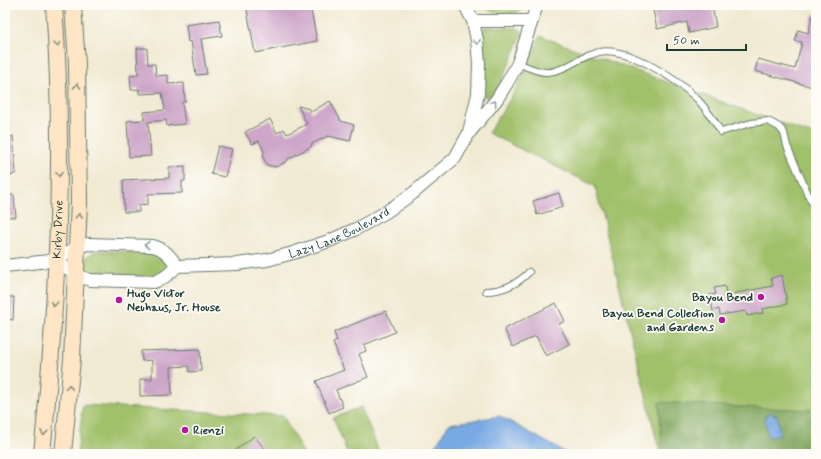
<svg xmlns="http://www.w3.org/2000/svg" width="821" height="459" font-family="Mynerve,sans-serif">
	<rect width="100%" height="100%" fill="#fdfcf7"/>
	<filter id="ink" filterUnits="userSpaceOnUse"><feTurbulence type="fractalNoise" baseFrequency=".025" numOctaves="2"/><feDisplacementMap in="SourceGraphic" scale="8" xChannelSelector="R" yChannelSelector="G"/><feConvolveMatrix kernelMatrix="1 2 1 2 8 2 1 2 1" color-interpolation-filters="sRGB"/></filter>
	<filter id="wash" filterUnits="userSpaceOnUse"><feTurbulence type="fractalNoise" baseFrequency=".012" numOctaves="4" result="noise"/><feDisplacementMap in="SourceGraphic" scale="16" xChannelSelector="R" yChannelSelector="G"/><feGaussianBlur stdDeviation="0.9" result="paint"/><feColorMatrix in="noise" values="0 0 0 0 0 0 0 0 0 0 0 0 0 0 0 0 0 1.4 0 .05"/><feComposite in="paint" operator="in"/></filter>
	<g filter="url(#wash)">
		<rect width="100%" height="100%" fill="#f1ead3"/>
		<path fill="#a0c069" stroke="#607e4e" d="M483,5H527C516,18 494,17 483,5Z
			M486,27L517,28L521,30L522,34C516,47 499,95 487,98L483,95L485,57L481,32L483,29Z
			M540,36L816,136V454H660L595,186L488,133C510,102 527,71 540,36Z
			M96,251L155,252C162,256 167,260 166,269L154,277L92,274L87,269L84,260L89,255Z
			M83,405L283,416L304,454H77Z
			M361,407L380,454H348L333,418Z"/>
		<path fill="#80a65d" stroke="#507248" d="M659,402L742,407L816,410V454H662Z"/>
		<path fill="#78a9e3" stroke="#4c738c" d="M773,413V415H777L780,435L768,437L765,417L767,416V414Z
			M500,416L568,454H430L449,424Z"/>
		<g id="blocks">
			<path fill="#cda6c9" d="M246,5H310L317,41L255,53Z
				M652,5H712L716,27L689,33L687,22L657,29Z
				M813,14H816V57L813,68L816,69V88L755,71L758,59L795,69L802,42L795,41L798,30L808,33Z
				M219,20L222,36L201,39L207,74L196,75L191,41L188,42L186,25Z
				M137,48H147L148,64H155L156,76L168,75V84L184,83L185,102H182L185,124L167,126L166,120L148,122L151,156L129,157L127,121L144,120V112L165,110L162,93L139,94V89L131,90L130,76L138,75Z
				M330,101L341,121L354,125L350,141L328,136L311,144L312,146L288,159L287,161L276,167L267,165L263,157L264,151L259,141L252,144L245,132L270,119L277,133L284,129L287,134L307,124L298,106L310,109L311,112Z
				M13,136L16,173L5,179V140Z
				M218,146L232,149L225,177L211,174Z
				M185,166V181H182V193L148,194V204L139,205V212H124L123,180L169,178V167Z
				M559,193L563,207L537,215L533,201Z
				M5,195H14L16,217H5Z
				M782,275L787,304L762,309L763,313L747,316L746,311L720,315L719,309L713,311L710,295L716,294L714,288L725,286L726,295L773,286L771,278Z
				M5,297H14L13,320L5,319Z
				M556,303L565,321L559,324L569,344L546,356L536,336L513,347L504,329Z
				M386,311L395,332L364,345L366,351L359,354L368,377L336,390L343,407L329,413L316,381L344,370L333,343L337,341L334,332Z
				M200,349L201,371L189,372V366L171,367L172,395L140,396V379H152V360L142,361L141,351Z
				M254,436L269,454H231Z"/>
		</g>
	</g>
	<g filter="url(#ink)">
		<use href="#blocks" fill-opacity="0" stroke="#687a6c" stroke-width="1"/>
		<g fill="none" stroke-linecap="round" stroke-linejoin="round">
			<g stroke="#687a6c" stroke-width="8">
				<path id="lane" d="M518,63C544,75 551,76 577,61C584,57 591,54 599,52C628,46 678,80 698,100C707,110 714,120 721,132L751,123L768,121L779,127L784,133L787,146L810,199L816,209
					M486,291C502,291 518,284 529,272"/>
			</g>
			<g stroke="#687a6c" stroke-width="14">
				<g id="street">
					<path d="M465,5L473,21L477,40L479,63L478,94L469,132"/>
					<path d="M473,21H532"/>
					<path id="s1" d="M57,260L76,275L90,280L154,282C164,279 170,274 177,266L237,264L267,260L293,253L329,241L356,229L386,212L412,194L455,158L469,133L497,99L507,83L518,63L537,5"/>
					<path d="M5,266L57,260L77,246L88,244L153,246C165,249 170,256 177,266"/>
				</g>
			</g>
			<g stroke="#687a6c" stroke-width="18">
				<g id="secondary">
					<path id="s2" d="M42,454C57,305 65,155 54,5"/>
					<path d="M63,454L72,359L79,202L77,64L73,5"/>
				</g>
			</g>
			<use href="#lane" stroke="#fff" stroke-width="6"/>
			<use href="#street" stroke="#fff" stroke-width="12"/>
			<use href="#secondary" stroke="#fde5c5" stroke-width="16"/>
		</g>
		<defs><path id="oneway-chevron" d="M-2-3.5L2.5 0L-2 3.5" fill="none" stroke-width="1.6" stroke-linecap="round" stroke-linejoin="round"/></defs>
		<g stroke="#8f9e9a">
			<use href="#oneway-chevron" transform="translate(477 42) rotate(83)"/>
			<use href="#oneway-chevron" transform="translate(494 103) rotate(-54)"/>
			<use href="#oneway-chevron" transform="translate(147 245) rotate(-177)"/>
		</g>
		<g stroke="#8e917c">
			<use href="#oneway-chevron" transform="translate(57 44) rotate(86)"/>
			<use href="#oneway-chevron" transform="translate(77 86) rotate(-91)"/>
			<use href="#oneway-chevron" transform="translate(59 174) rotate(90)"/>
			<use href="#oneway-chevron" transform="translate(79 216) rotate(-87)"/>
			<use href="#oneway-chevron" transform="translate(54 304) rotate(93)"/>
			<use href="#oneway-chevron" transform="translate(69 387) rotate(-85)"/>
			<use href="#oneway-chevron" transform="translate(44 433) rotate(96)"/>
		</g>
	</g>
	<g fill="#b5179e" stroke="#fdfcf7" stroke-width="1.5">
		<circle cx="761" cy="297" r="4"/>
		<circle cx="119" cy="300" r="4"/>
		<circle cx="722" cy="320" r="4"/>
		<circle cx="185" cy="430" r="4"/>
	</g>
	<g text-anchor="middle" stroke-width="3.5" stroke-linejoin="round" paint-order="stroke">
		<g font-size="12" fill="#1f3d34" stroke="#fdfcf7">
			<text dy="4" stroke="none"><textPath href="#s2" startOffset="225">Kirby Drive</textPath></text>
			<text dy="4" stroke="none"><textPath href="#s1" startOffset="299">Lazy Lane Boulevard</textPath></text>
		</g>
		<g font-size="12" font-weight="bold" fill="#1f3d34" stroke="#fdfcf7" text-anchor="start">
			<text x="127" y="297">Hugo Victor<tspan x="127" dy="14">Neuhaus, Jr. House</tspan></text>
			<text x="753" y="301" text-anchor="end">Bayou Bend</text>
			<text x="714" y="317" text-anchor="end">Bayou Bend Collection<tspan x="714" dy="14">and Gardens</tspan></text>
			<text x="193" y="434">Rienzi</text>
		</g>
	</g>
	<rect width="821" height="459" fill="none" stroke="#fdfcf7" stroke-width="20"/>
	<path d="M667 44v6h79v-6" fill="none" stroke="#1f3d34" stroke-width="2"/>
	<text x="673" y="44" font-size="12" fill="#1f3d34" stroke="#fdfcf7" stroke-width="3" paint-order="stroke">50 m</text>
</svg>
